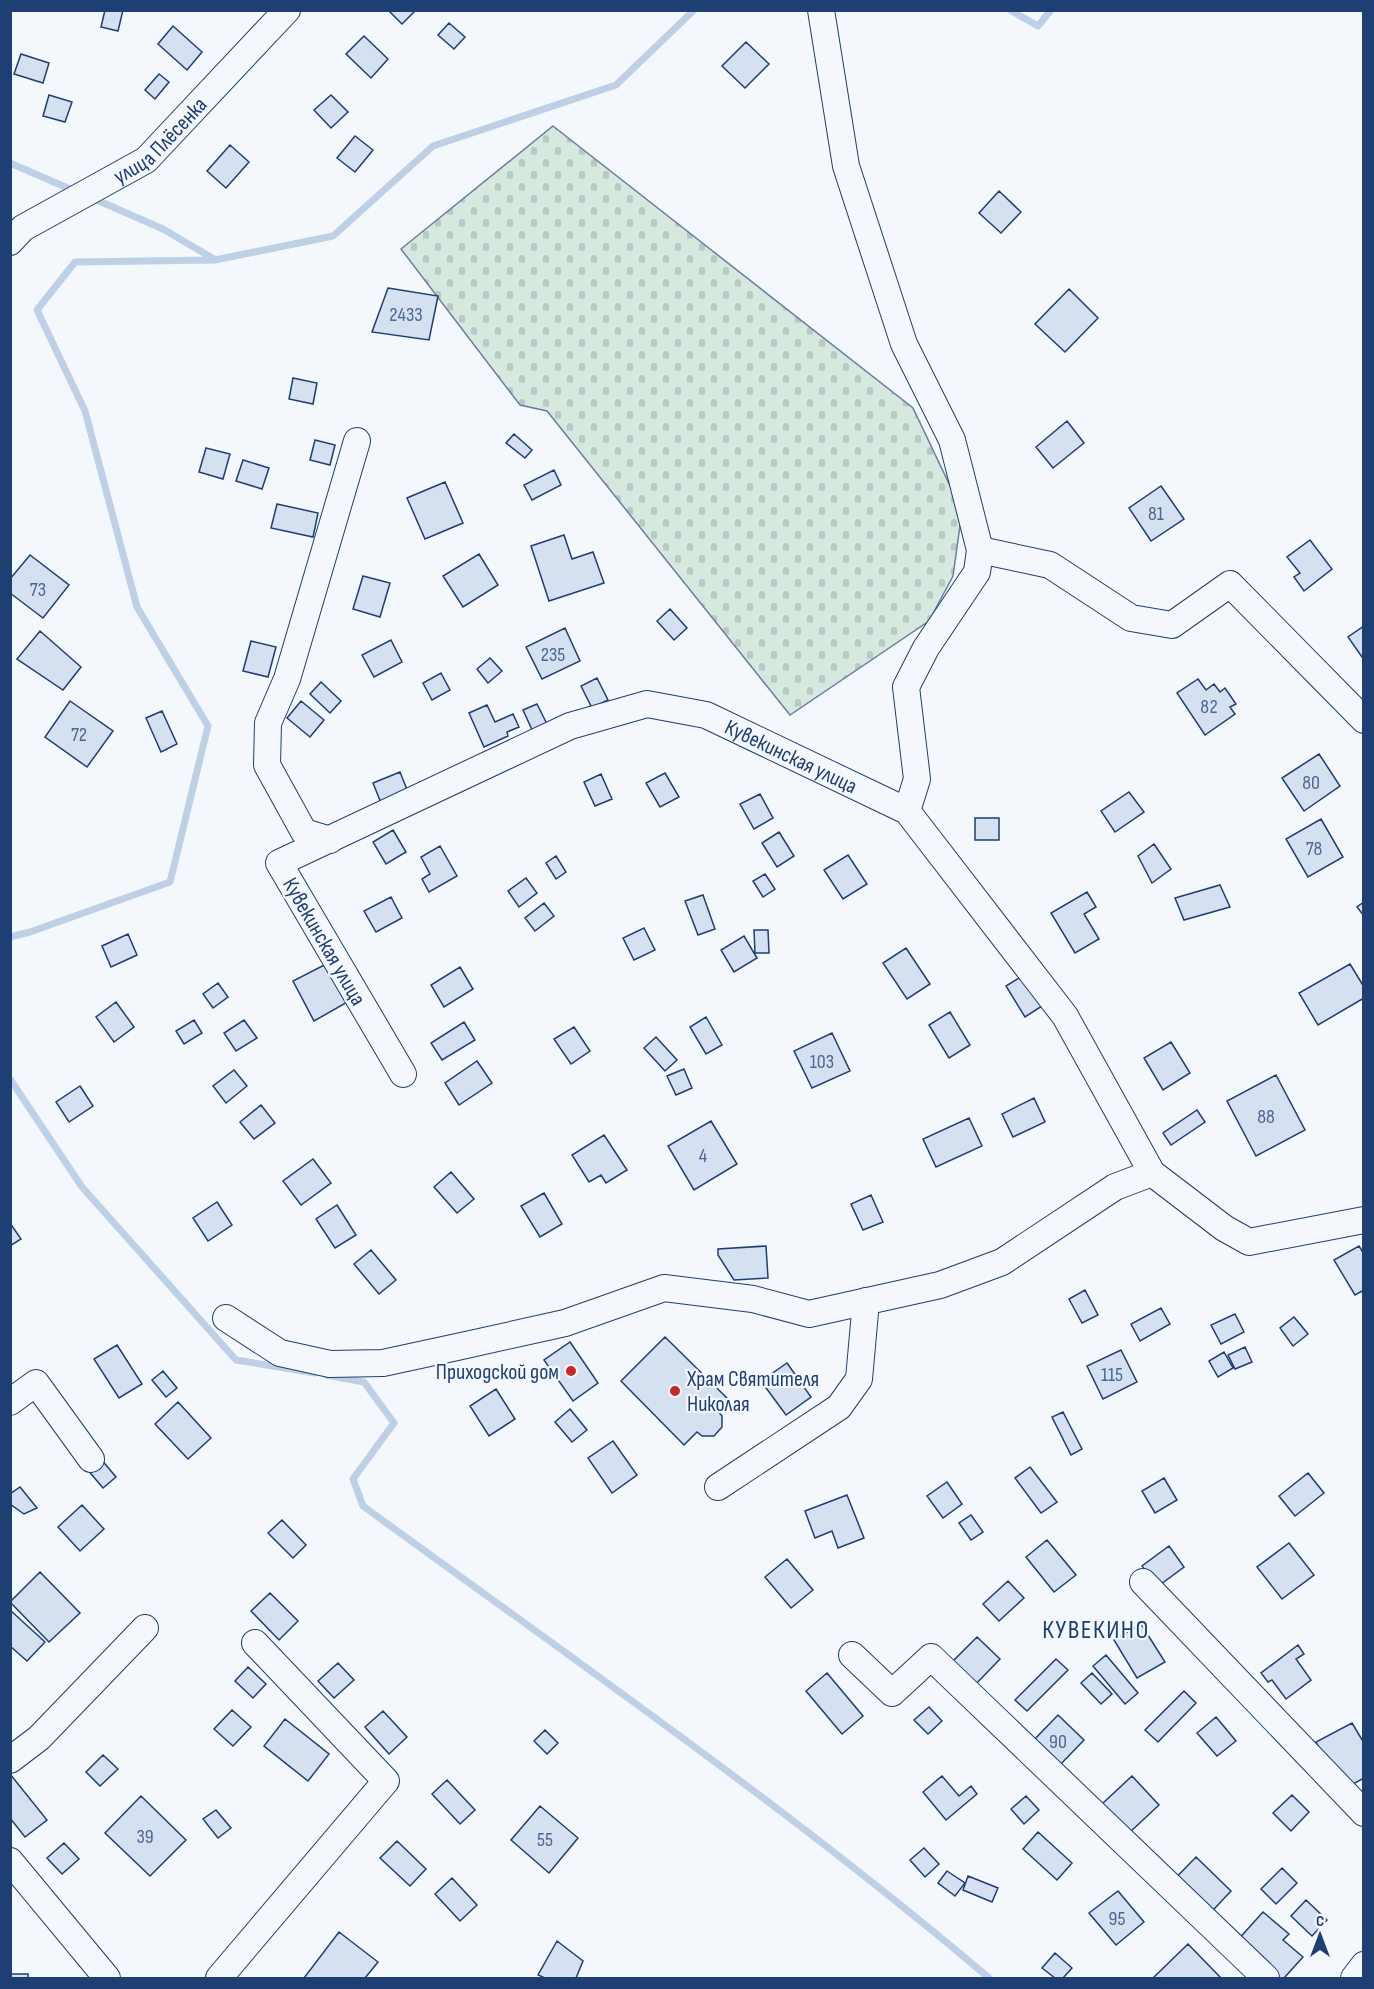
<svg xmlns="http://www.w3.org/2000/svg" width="1374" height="1989" font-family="'Sofia Sans Condensed',sans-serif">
	<defs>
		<pattern id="cemetery-stones" width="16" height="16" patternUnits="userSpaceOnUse" patternTransform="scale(1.5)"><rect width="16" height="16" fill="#d7e8df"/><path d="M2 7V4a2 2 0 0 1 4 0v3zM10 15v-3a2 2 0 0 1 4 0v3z" fill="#b8c8c3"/></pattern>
	</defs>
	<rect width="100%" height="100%" fill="#f4f7fb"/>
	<path fill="url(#cemetery-stones)" stroke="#687fa3" stroke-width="1.5" d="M553,126L913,408L962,511L953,576L929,621L790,715L547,411L520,405L401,249Z"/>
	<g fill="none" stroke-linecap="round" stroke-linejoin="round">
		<path stroke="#bed0e5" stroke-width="7" d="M1010,10L1038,26L1051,10
			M10,163L77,192
			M90,197L163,229L214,259
			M10,937L30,932L170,882L208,726L137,607L85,411L37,310L75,262L215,260L333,236L433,146L616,85L694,10
			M10,1079L82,1187L236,1360L315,1373
			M326,1375L364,1382L394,1423L353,1479L363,1506C574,1660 790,1809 989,1978"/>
	</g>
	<path fill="#d5e0f0" stroke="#1d3f73" stroke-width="1.5" d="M105,10H123L118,31L101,27Z
		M388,10H416L402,24Z
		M449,23L465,37L454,49L438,35Z
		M173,26L202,52L187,70L158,44Z
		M364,36L388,59L371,78L346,54Z
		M746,42L769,64L745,88L722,66Z
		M21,54L49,63L43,83L14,74Z
		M159,74L169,82L155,99L145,90Z
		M49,95L72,102L65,122L43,116Z
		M331,95L348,112L331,128L314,110Z
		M355,136L373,150L355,172L337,158Z
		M230,145L249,162L226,188L207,171Z
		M999,191L1021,212L1001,233L979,213Z
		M388,288L438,296L429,340L372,332Z
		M1069,289L1098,318L1065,352L1035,324Z
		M293,378L317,383L313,404L289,399Z
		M1067,421L1084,443L1053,468L1036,447Z
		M514,434L532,450L525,458L506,443Z
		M315,440L335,445L330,465L310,460Z
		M206,448L230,454L223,479L199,472Z
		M243,460L269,468L262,489L236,481Z
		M554,470L561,485L532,500L524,485Z
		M445,482L463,523L425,539L407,498Z
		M1161,486L1184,519L1151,541L1129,508Z
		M277,504L318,513L313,537L271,528Z
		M564,535L572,559L593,552L604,583L549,601L531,546Z
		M1310,540L1332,569L1304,591L1294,577L1300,573L1287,557Z
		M479,554L498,585L463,607L443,576Z
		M30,555L69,585L43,618L10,593V579Z
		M363,576L390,583L380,617L353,609Z
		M670,609L687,628L674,640L657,621Z
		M1364,626V656L1362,657L1348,637Z
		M565,628L580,661L542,679L526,647Z
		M40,631L81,667L63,690L17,659Z
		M391,640L402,662L374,677L362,655Z
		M251,641L276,647L268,677L243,671Z
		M490,658L502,671L488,683L477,669Z
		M441,673L450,690L432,700L423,683Z
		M597,678L608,700L592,708L581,686Z
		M1198,679L1206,690L1214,684L1220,692L1225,688L1236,704L1230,707L1235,714L1205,735L1177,693Z
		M321,682L341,701L330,713L310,694Z
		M70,701L113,731L87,767L45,737Z
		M301,701L324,720L310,737L287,718Z
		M537,704L549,728L534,734L523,710Z
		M487,705L495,722L513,714L519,727L507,732L508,736L484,747L469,713Z
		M162,711L177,744L161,752L146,718Z
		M1319,754L1340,786L1304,811L1282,778Z
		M400,772L410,797L383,808L373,783Z
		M665,773L679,797L660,807L646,783Z
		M601,774L612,799L595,806L584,782Z
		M1129,792L1144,812L1115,832L1101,811Z
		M760,794L773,818L754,829L740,804Z
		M975,818H999V840H975Z
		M1321,819L1343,857L1308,877L1286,839Z
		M393,830L406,852L386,864L373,842Z
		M779,832L794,856L777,867L762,843Z
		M1154,844L1171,869L1152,883L1138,856Z
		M440,846L457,876L429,892L422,879L430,874L421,857Z
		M848,855L867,884L843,899L824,870Z
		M556,856L566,872L556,879L546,863Z
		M765,874L775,889L763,897L753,881Z
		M526,878L537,893L519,907L508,891Z
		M1220,885L1230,907L1184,920L1175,898Z
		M1087,892L1096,907L1084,914L1099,939L1075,953L1051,913Z
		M703,895L715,929L698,935L685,901Z
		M391,897L402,918L376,932L364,911Z
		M1364,902V916L1357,907Z
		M544,903L554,916L535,931L525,918Z
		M644,928L655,950L634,960L623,938Z
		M754,930H768L769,953H755Z
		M128,934L137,955L111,967L102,946Z
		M744,936L757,958L734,972L721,950Z
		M906,948L930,984L907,999L883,963Z
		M330,962L351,1000L314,1021L293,981Z
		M1350,964L1364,987V998L1318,1025L1299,993Z
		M460,967L473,989L444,1007L431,985Z
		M1024,975L1042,1006L1025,1017L1006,986Z
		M218,983L228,997L213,1008L203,994Z
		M116,1002L134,1027L114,1042L96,1017Z
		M950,1012L970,1045L949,1058L929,1025Z
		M706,1017L722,1045L706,1054L690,1027Z
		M194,1020L202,1033L184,1044L176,1031Z
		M244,1020L257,1038L236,1051L224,1033Z
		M464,1022L475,1040L442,1060L431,1043Z
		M574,1027L590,1051L571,1064L554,1039Z
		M832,1033L850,1071L812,1088L794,1051Z
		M656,1037L677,1060L665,1071L644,1048Z
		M1171,1042L1190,1073L1163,1090L1144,1058Z
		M477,1061L492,1083L459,1105L445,1083Z
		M684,1069L692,1088L676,1095L667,1076Z
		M234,1070L247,1086L226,1103L213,1086Z
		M1276,1075L1305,1130L1256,1156L1227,1101Z
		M80,1086L93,1106L69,1122L56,1102Z
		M1034,1098L1045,1122L1013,1137L1002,1114Z
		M261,1105L275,1123L254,1139L240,1122Z
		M1197,1110L1205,1122L1171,1145L1163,1133Z
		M969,1118L982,1146L936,1167L923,1139Z
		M711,1121L737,1164L694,1190L668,1146Z
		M604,1135L627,1170L606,1183L601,1175L589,1182L572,1155Z
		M313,1159L331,1183L301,1205L283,1181Z
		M451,1172L474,1199L457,1213L434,1187Z
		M544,1193L562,1224L540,1237L521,1206Z
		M871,1195L883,1222L863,1230L851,1204Z
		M217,1202L232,1225L208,1241L193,1218Z
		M337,1205L356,1235L335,1248L316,1219Z
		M10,1223L21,1239L10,1246Z
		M766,1246L768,1278L734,1280L718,1255V1249Z
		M1359,1246L1364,1254V1290L1355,1295L1334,1260Z
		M371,1250L396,1280L379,1294L354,1264Z
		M1085,1290L1098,1315L1082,1323L1069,1299Z
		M1161,1308L1170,1324L1140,1341L1131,1324Z
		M1235,1314L1244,1332L1221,1344L1211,1325Z
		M1294,1317L1308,1334L1293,1346L1280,1328Z
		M665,1337L729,1400L718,1411L722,1416V1427L714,1436H702L697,1432L684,1445L621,1381Z
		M570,1342L598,1383L573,1401L544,1360Z
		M117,1345L142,1384L119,1398L94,1359Z
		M1245,1347L1252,1362L1235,1369L1228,1355Z
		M1121,1350L1137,1382L1103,1399L1087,1366Z
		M1224,1352L1233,1368L1218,1377L1209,1361Z
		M787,1363L811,1397L786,1415L761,1381Z
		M163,1371L177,1388L166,1397L152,1380Z
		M496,1389L515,1419L489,1436L470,1406Z
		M178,1402L211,1438L188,1459L155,1424Z
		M570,1409L587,1430L572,1442L555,1422Z
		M1063,1412L1082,1449L1071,1455L1052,1417Z
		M613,1441L637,1475L612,1493L588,1458Z
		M100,1458L116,1477L103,1488L87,1469Z
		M1030,1467L1057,1502L1041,1513L1015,1478Z
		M1308,1473L1324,1493L1295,1516L1279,1496Z
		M1164,1478L1177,1500L1155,1513L1142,1491Z
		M947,1482L962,1504L943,1518L927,1496Z
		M20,1487L37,1508L24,1514L10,1504V1494Z
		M847,1495L864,1538L838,1548L832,1531L815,1538L805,1511Z
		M82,1505L104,1529L80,1551L58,1527Z
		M971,1515L983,1532L971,1540L959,1523Z
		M282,1520L306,1545L293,1558L268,1533Z
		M1047,1540L1076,1575L1054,1592L1026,1557Z
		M1289,1543L1314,1575L1282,1599L1257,1567Z
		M1169,1546L1184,1567L1157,1587L1142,1566Z
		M787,1559L813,1590L791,1608L765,1577Z
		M40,1572L80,1613L49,1642L10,1602Z
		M1008,1581L1024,1598L999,1621L983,1604Z
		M270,1593L298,1621L279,1640L251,1611Z
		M10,1610L45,1642L27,1661L10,1646Z
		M1141,1624L1165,1662L1137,1678L1114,1640Z
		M977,1637L1000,1659L975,1685L952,1662Z
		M1298,1645L1304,1654L1296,1659L1311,1680L1286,1699L1272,1680L1268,1682L1261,1673Z
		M1106,1655L1138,1693L1125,1704L1093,1666Z
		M1056,1659L1068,1670L1027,1711L1015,1700Z
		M338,1663L354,1680L334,1698L318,1681Z
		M248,1667L266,1684L253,1698L235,1681Z
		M827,1673L863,1716L842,1734L806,1691Z
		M1092,1673L1112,1694L1101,1704L1081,1683Z
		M1184,1691L1196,1703L1158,1742L1145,1730Z
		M929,1707L942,1721L928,1734L914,1720Z
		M232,1710L251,1727L233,1746L214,1729Z
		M383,1711L407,1737L389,1754L365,1727Z
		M1058,1715L1084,1740L1058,1767L1032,1742Z
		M1216,1717L1236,1741L1217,1756L1197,1733Z
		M285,1719L329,1754L308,1781L264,1746Z
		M1352,1723L1364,1743V1778L1342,1790L1316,1742Z
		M545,1730L558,1743L547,1754L534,1741Z
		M103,1755L118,1769L100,1786L86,1772Z
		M10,1774L47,1820L25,1837L10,1818Z
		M942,1776L959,1796L971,1786L977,1794L946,1820L923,1792Z
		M1132,1776L1159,1805L1129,1833L1102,1804Z
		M447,1780L475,1810L460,1824L432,1794Z
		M1292,1795L1309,1812L1291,1831L1273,1813Z
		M141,1796L186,1840L150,1876L105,1833Z
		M1026,1796L1039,1810L1024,1824L1011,1809Z
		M540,1806L578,1838L549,1873L511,1840Z
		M216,1810L231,1828L218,1838L203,1819Z
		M1038,1832L1072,1863L1057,1880L1023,1849Z
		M397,1841L426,1869L410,1886L380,1858Z
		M64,1843L79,1859L62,1874L47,1858Z
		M924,1848L939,1864L925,1877L910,1860Z
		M1196,1857L1231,1891L1201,1923L1165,1889Z
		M1282,1868L1297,1883L1276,1904L1261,1889Z
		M947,1871L965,1883L955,1896L938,1883Z
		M968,1876L998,1888L992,1902L963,1890Z
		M452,1878L477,1905L460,1921L435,1894Z
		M1118,1891L1144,1922L1116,1945L1089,1913Z
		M1306,1900L1327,1920L1312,1936L1291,1916Z
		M1263,1912L1289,1934L1283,1940L1303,1957L1284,1978H1278L1236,1942Z
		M339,1932L378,1962L365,1978H304Z
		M557,1941L583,1961L576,1978H545L538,1975Z
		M1188,1944L1220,1977L1219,1978H1153Z
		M1055,1953L1072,1968L1063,1978H1055L1042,1968Z
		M10,1974H28V1978H10Z"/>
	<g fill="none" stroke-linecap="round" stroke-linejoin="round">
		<g stroke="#1d3f73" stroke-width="28">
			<g id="minor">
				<path d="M821,10L846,166L904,344L952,440L980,550L977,572L926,648L906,687L917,779L907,811"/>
				<path id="s1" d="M10,242L23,228L146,160L287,10"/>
				<path d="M980,550L1050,565L1131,618L1172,625L1230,584L1364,720"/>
				<path d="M330,840L304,832L267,765L268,723L287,679L357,441"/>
				<path id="s2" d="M403,1074L279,863L570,726L647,704L706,715L907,811L1065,1016L1152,1173L1224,1228L1249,1242L1364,1220"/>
				<path d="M226,1318L280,1353L330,1364L383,1363L457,1347L565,1323L664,1288L753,1299L809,1314L940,1285L1002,1262L1115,1187L1152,1173"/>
				<path d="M10,1402L36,1383L91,1459"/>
				<path d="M718,1487L839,1407L859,1379L866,1301"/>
				<path d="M1143,1582L1364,1813"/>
				<path d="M852,1655L892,1693L931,1657L1266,1978"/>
				<path d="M10,1760L39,1738L145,1628"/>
				<path d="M10,1861L107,1978"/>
				<path d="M219,1978L386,1781L255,1643"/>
				<path d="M1354,1978L1364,1965"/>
			</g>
		</g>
		<use href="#minor" stroke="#f4f7fb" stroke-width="26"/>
	</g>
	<g fill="#c62828" stroke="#f4f7fb" stroke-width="2">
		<circle cx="571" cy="1371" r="6"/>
		<circle cx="675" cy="1391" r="6"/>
	</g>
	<g text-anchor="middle" stroke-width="4.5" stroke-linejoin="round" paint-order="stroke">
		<g font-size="20" fill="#4b6792">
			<text x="406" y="321">2433</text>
			<text x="1156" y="520">81</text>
			<text x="38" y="596">73</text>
			<text x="553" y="661">235</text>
			<text x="1209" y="713">82</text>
			<text x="79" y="741">72</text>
			<text x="1311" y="789">80</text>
			<text x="1314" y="855">78</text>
			<text x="822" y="1068">103</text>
			<text x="1266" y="1123">88</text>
			<text x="703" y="1162">4</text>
			<text x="1112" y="1381">115</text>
			<text x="1058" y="1748">90</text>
			<text x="145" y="1843">39</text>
			<text x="545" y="1846">55</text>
			<text x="1117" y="1925">95</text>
		</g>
		<g font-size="22" fill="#1d3f73" stroke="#f4f7fb">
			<text dy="8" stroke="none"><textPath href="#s1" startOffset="183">улица Плёсенка</textPath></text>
			<text dy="8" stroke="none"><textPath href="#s2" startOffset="801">Кувекинская улица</textPath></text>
			<text transform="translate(325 941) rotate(60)" y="8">Кувекинская улица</text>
		</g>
		<g font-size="22" fill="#1d3f73" stroke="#f4f7fb" text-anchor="end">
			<text x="559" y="1379">Приходской дом</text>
			<text x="687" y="1386" text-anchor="start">Храм Святителя<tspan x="687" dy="25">Николая</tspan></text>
		</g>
		<g font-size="26" letter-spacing="1.5" fill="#1d3f73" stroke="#f4f7fb">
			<text x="1096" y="1638">КУВЕКИНО</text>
		</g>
	</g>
	<rect width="1374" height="1989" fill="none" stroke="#1d3f73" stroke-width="24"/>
	<g transform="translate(1320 1935)" stroke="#f4f7fb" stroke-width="4.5" paint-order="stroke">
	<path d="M0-4.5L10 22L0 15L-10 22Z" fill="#1d3f73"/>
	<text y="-9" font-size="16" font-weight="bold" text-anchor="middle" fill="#1d3f73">С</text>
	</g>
</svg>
